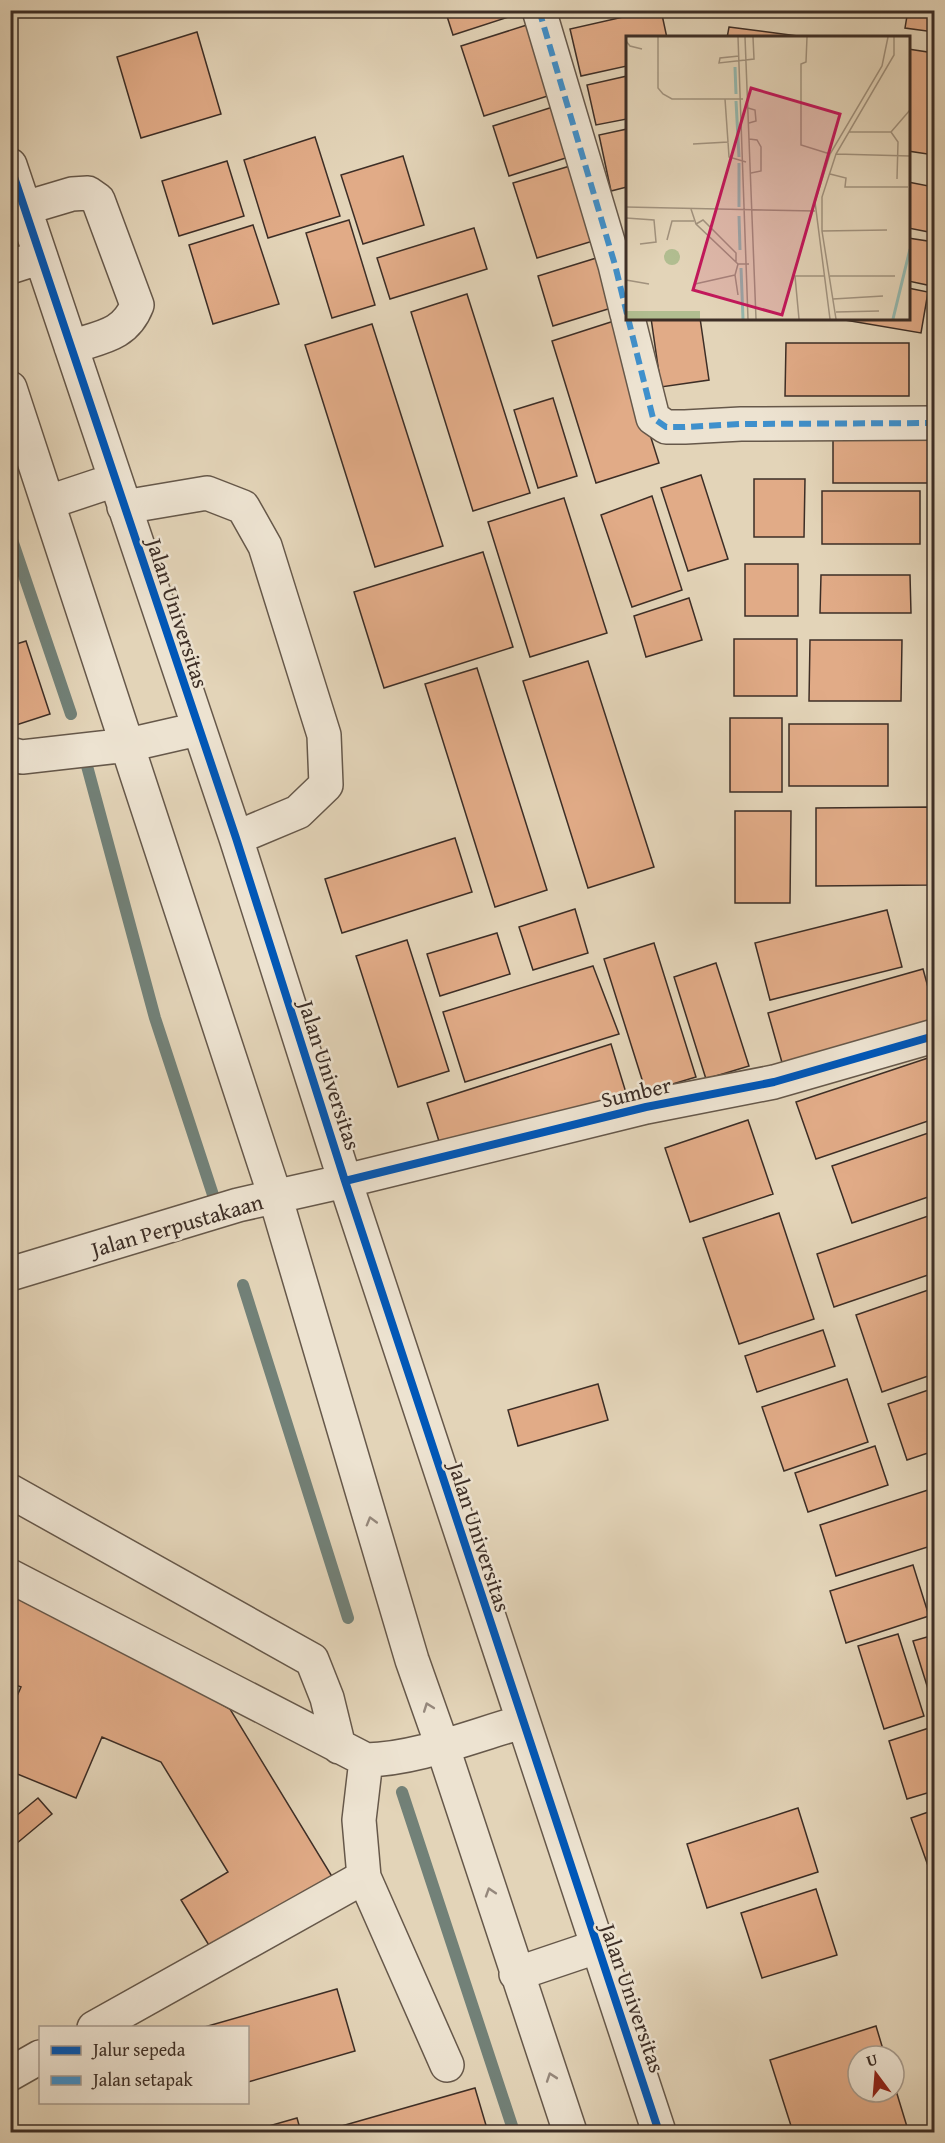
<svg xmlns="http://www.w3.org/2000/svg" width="945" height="2143" font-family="'Gentium Book Plus',serif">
	<rect width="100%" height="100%" fill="#e3d4b8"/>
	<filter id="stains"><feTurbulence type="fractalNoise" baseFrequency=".00333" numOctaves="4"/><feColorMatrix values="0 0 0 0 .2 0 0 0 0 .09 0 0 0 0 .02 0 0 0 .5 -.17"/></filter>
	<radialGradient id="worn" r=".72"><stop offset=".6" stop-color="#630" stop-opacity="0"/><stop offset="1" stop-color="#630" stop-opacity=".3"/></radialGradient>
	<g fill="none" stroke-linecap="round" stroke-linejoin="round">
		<path stroke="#728178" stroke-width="12" d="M10,534L71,714
			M87,766L155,1018L215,1201
			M243,1285L348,1618
			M402,1792L514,2132"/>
	</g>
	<path fill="#e1ab87" stroke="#3d2e26" stroke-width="1.5" d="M445,10H530L453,35Z
		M559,10H600L560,17Z
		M654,10H661L667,38H627V66L581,76L570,29Z
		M863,10H898L897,16Z
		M908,10H934V32L905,28Z
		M533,23L554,94L484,116L461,46Z
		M729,27L813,38H727Z
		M197,32L221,114L141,138L117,57Z
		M908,49L934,53V155L908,151Z
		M627,76V119L596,125L587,85Z
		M556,106L572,156L509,176L493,126Z
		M627,129V187L611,191L599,135Z
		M315,137L340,216L268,238L244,160Z
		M403,156L424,225L363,244L341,175Z
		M227,161L244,216L179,236L162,181Z
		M570,166L593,241L537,258L513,183Z
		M908,182L934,187V233L908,228Z
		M349,220L375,305L332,318L306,233Z
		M253,225L279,304L213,324L189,245Z
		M474,228L487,269L390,299L377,258Z
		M908,238L934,242V270L932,286L908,281Z
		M606,255L621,305L553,326L538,276Z
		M908,288L928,292L921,333L833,318H908Z
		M467,294L530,493L473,511L411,312Z
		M651,318H700L709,380L661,387Z
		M614,321L659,463L596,483L552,341Z
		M372,324L443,546L375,567L305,345Z
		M786,343H909V396H785Z
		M553,398L577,476L538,488L514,410Z
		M833,437H934V483H833Z
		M701,475L728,559L688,571L661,488Z
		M754,479H805L804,537H754Z
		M822,491H920V544H822Z
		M652,496L682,590L632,607L601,515Z
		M564,498L607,633L530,657L488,522Z
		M483,552L513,647L384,688L354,592Z
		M745,564H798V616H745Z
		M821,575H910L911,613H820Z
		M689,598L702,640L646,657L634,616Z
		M734,639H797V696H734Z
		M810,640H902L901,701H809Z
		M26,641L50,714L10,727V646Z
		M588,661L654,867L588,888L523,681Z
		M477,668L547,890L495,907L425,684Z
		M730,718H782V792H730Z
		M789,724H888V786H789Z
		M929,807V885L816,886V808Z
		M735,811H791L790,903H735Z
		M455,838L472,892L342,933L325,879Z
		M575,909L588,953L533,970L519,927Z
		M887,910L902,967L770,1000L755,943Z
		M497,933L510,974L440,996L427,954Z
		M407,940L449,1071L398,1087L356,956Z
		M654,943L696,1077L646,1092L604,959Z
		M716,963L749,1066L706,1079L674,977Z
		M593,966L619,1034L465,1082L443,1012Z
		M923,969L934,1009V1024L783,1066L768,1013Z
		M611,1044L627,1096L443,1154L427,1103Z
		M928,1058L934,1078V1119L816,1159L796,1102Z
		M748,1120L773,1194L690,1222L665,1148Z
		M934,1131V1195L852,1223L832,1166Z
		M779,1213L814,1319L739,1344L703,1238Z
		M934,1214V1273L834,1307L817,1254Z
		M934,1288V1374L882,1392L856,1315Z
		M823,1330L835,1366L757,1392L745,1356Z
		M847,1379L868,1442L784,1471L762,1407Z
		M598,1384L608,1420L518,1446L508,1410Z
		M934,1388V1451L907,1460L888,1404Z
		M875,1446L888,1485L808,1512L795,1473Z
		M934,1488V1545L836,1576L820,1525Z
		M913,1565L929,1616L846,1643L830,1591Z
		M10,1585L230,1709L336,1883L215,1955L181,1900L228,1872L161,1762L102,1737L76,1798L10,1771V1712L21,1687L10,1683Z
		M898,1634L924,1716L884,1729L858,1646Z
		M934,1635V1708L913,1641Z
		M932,1727L934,1734V1791L907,1799L889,1741Z
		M38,1798L52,1814L10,1849V1821Z
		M798,1808L818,1872L707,1908L687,1844Z
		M934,1810V1876L932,1877L911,1818Z
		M816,1889L837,1955L762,1978L741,1913Z
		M337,1989L355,2051L248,2082V2028H201Z
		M876,2026L885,2056H858V2092H894V2084L908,2130L899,2132H793L770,2060Z
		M475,2088L488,2132H340L338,2127Z
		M297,2118L301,2132H248Z"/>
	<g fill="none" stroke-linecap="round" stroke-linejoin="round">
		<g stroke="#66584a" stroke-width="36">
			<path id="minor" d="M539,10L615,265L627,314
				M10,165L236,838L345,1181L659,2132
				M25,208L72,194L88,193L98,200L137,305C125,336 100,337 71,347
				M10,267L41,257
				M628,318L653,418L666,427H685L741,424L934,423
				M10,388L275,1196L412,1660L442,1745L570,2132
				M49,502L115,480
				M124,507L207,493L243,507L265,546L324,735L326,785L298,812L236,838
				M10,754L22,757L128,745L198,729
				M10,1274L238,1205L345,1181L646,1107L774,1082L934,1036
				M10,1491L312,1660L327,1698L339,1747
				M10,1576L366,1760C417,1759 472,1736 522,1722
				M366,1760L359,1820L364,1877L447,2065
				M516,1974L596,1947
				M94,2028L364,1877
				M10,2074L40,2057"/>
		</g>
		<use href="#minor" stroke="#ede3d1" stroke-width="33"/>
		<path stroke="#3f90cc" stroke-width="6" stroke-dasharray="12 6" stroke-linecap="butt" d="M539,10L615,265L627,314
			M628,318L653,418L666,427H685L741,424L934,423"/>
		<g stroke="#ede3d1" stroke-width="11">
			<path id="cycleway" d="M10,165L236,838L345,1181L659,2132
				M345,1181L646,1107L774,1082L934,1036"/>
		</g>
		<use href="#cycleway" stroke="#0057b8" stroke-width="8"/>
	</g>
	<defs><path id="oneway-chevron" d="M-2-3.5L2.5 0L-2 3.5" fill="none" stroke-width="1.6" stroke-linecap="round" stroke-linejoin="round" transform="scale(1.5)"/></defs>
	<g stroke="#95887c">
		<use href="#oneway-chevron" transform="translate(371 1521) rotate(-106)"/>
		<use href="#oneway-chevron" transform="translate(428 1707) rotate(-110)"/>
		<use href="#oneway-chevron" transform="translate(490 1892) rotate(-108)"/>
		<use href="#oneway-chevron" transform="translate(551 2077) rotate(-109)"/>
	</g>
	<g text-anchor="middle" stroke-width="5" stroke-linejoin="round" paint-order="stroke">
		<g font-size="22" fill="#3d2e26" stroke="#ede3d1">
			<text transform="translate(178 613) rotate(72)" y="8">Jalan Universitas</text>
			<text transform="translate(330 1075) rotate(72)" y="8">Jalan Universitas</text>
			<text transform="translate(636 1092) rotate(-13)" y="8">Sumber</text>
			<text transform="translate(177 1225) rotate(-16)" y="8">Jalan Perpustakaan</text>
			<text transform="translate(480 1537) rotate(72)" y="8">Jalan Universitas</text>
			<text transform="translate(633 1998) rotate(71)" y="8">Jalan Universitas</text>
		</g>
	</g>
	<g transform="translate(626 36)">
		<rect width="284" height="284" fill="#e3d4b8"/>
		<path d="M0,275H74V283H0Z" fill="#b1bd90"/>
		<path d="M38 221a8 8 0 1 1 16 0a8 8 0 1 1-16 0Z" fill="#b1bd90"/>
		<path fill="none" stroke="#95b8ae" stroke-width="3" d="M109,31L110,58M110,65L113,121M113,127V171M113,180L114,214M115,232L117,283M267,283L284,213"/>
		<path fill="none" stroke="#a1927e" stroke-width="1.5" d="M32,1V52L37,58L46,63H117M112,1L122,283M119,1L130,283M181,1L180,26L175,28V109L204,118M0,5L4,10L16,13M113,20L94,22L93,27L128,23L127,1M122,72L129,74L130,85L123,87M223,96H265L284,74M265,96L272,106L271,143M123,103L131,104L135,111V135L125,137M102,106L103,121L120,126M67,108L102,106L99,63M210,118L284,120M204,138L220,142L219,151H282M0,171L189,175M65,173L70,188L112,228H123M0,182L28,184L30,206L14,208M70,188L77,184L110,217V226M196,195L261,194M41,204L46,185H68M204,240H269M0,244L23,248M69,248L109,239M112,259L109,239L112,228M207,263L257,260M210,276L253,275M173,283L169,240H198M204,283L189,166L204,118L256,30L262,1M210,283L196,195V161L210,118L268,19V1"/>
		<path fill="#c2185b" fill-opacity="0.15" stroke="#c2185b" stroke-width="3" d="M125,52L214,78L156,279L67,254Z"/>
		<rect width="284" height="284" fill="none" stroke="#3d2e26" stroke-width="3"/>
	</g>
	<rect width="945" height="2143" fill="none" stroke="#e3d4b8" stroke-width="36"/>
	<rect x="12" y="12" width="921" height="2119" fill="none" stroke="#3d2e26" stroke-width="3"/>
	<rect x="18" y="18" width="909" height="2107" fill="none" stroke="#3d2e26" stroke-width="1.5"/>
	<rect x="39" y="2026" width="210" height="78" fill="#ede3d1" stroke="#a79b8d" stroke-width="1.5"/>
	<rect x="51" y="2046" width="30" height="9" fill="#0057b8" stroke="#a79b8d" stroke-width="1.5"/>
	<text x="93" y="2056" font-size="18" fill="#3d2e26">Jalur sepeda</text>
	<rect x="51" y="2076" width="30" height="9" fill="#3f90cc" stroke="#a79b8d" stroke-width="1.5"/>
	<text x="93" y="2086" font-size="18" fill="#3d2e26">Jalan setapak</text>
	<g transform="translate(876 2074) rotate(344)"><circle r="28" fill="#ede3d1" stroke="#a79b8d" stroke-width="1.5"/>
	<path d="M0-4.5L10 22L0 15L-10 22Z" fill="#8f2418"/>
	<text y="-9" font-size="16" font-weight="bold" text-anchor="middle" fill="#3d2e26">U</text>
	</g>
	<rect width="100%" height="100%" filter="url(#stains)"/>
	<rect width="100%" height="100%" fill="url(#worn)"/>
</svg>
